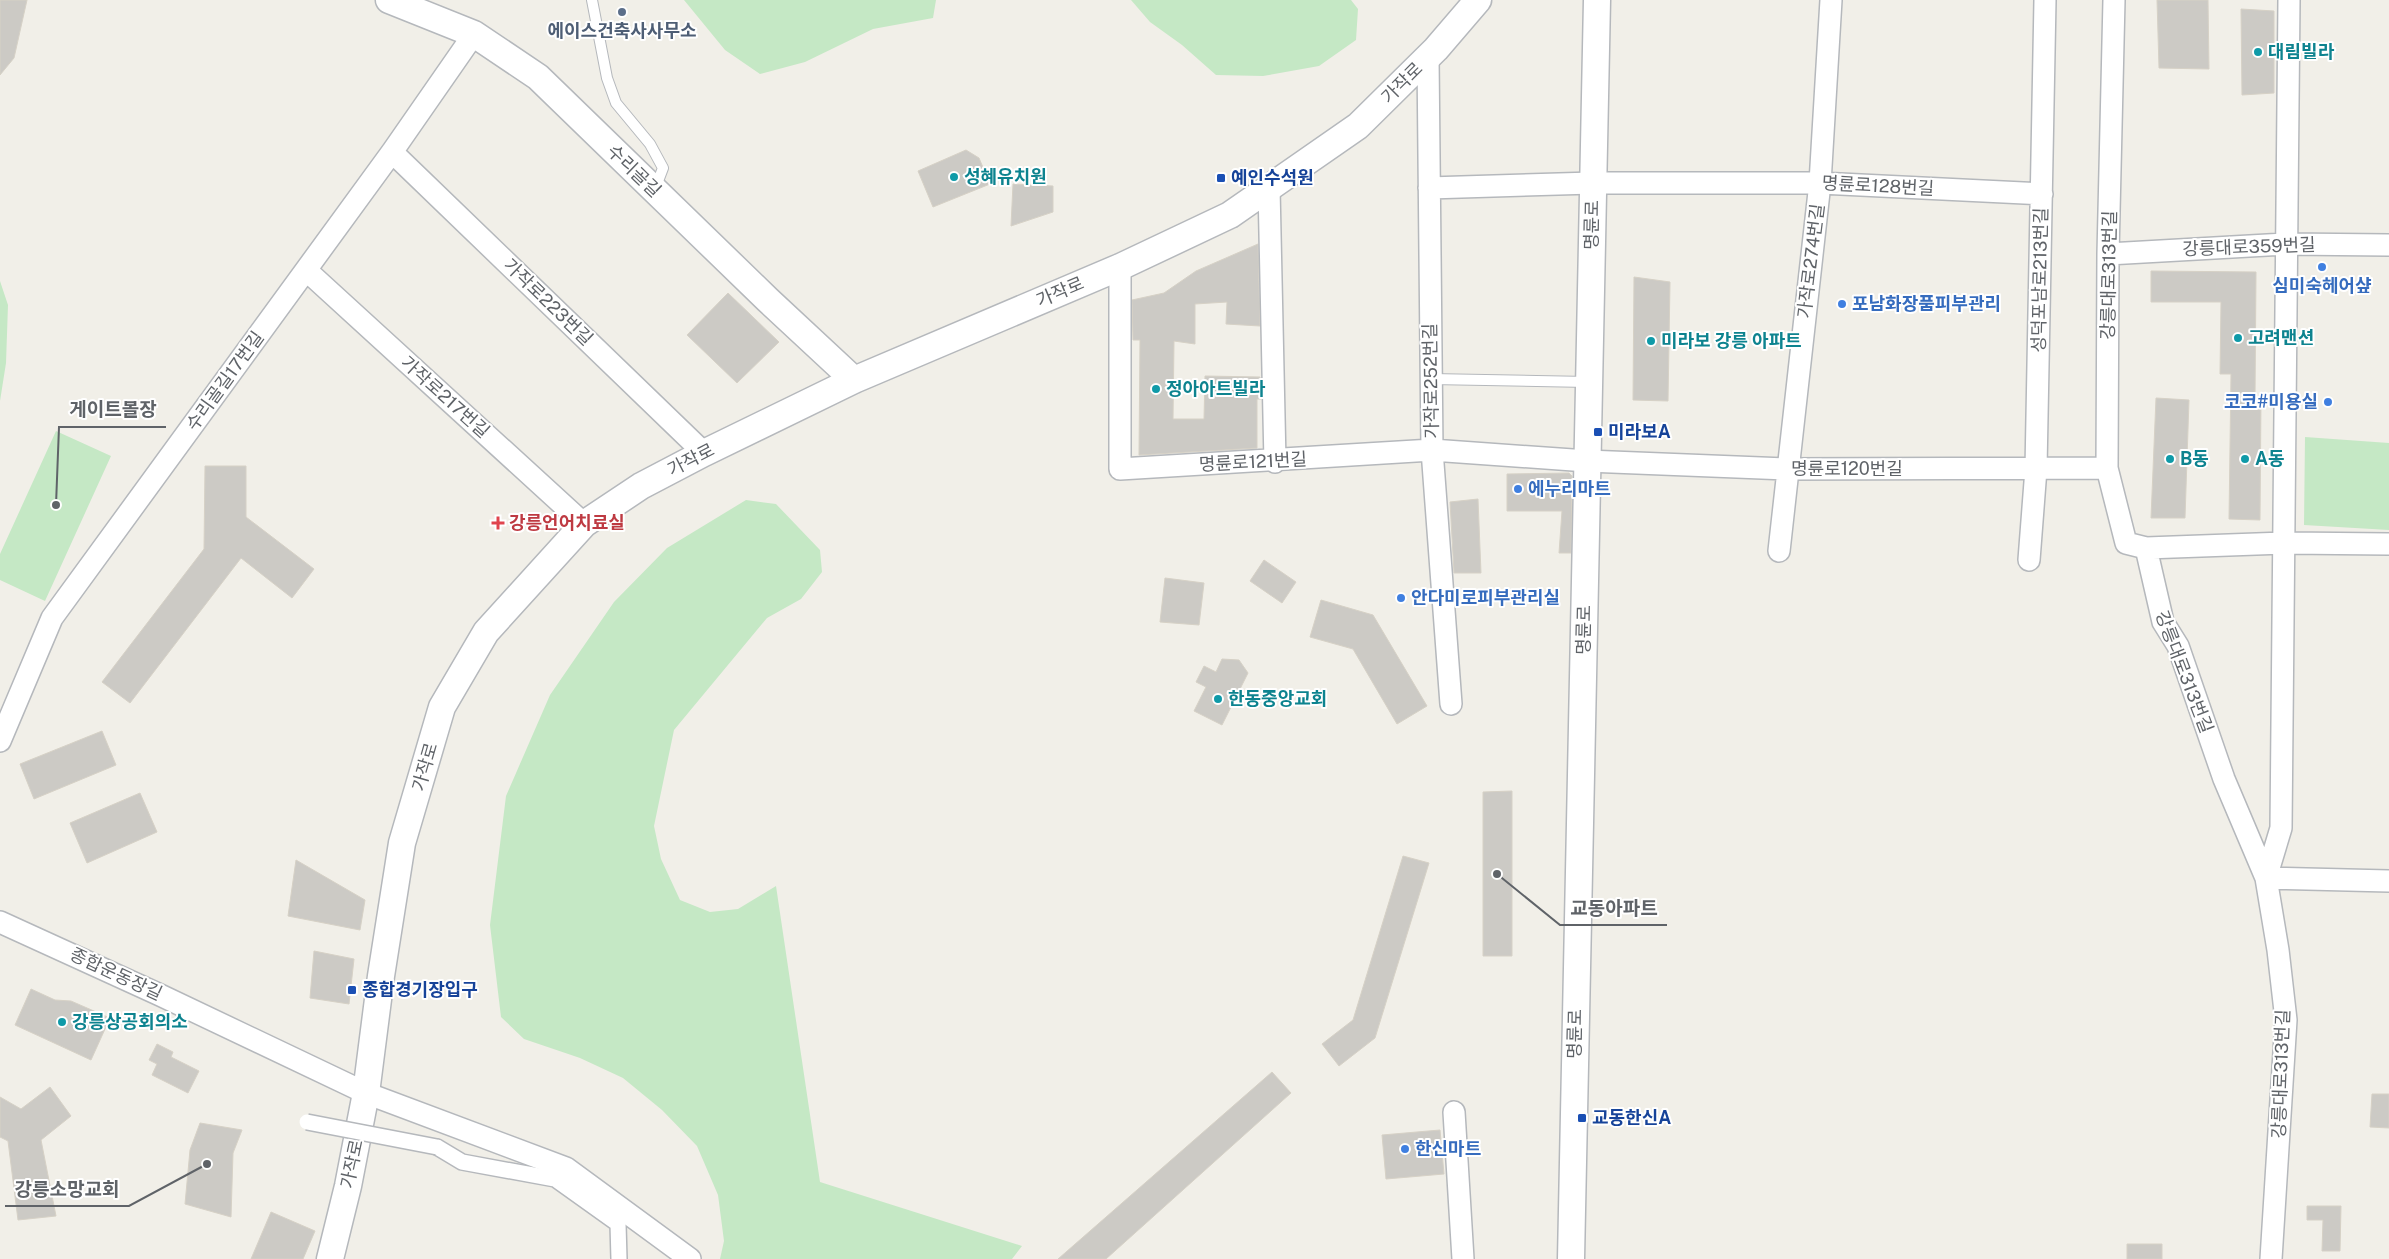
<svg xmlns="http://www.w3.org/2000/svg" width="2389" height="1259" font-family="'Public Sans','Noto Sans KR',sans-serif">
	<rect width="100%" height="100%" fill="#f1efe8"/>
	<path fill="#c5e8c5" d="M684,0H936L933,18L873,29L805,62L760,74L725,50Z
		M1131,0H1351L1358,9L1356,40L1319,66L1263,76L1216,75L1182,45L1150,22Z
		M0,281L8,305L6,363L0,401Z
		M56,431L111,456L45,601L0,580V554Z
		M2305,437L2389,443V530L2304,525Z
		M746,500L776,504L820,550L822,572L801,599L767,618L674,730L654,826L661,859L680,900L710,912L738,909L776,886L820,1182L1022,1246L1012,1259H720L724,1241L718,1195L697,1146L662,1110L623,1078L580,1058L524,1039L501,1017L490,925L506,796L550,695L614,602L667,548Z"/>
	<path fill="#cccac5" stroke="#d6d1c6" d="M0,0H27L14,58L0,75Z
		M2157,0H2208L2209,69L2159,68Z
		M2241,9L2274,11V93L2242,95Z
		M966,150L979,158L990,184L933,207L918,171Z
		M1013,184L1053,186V212L1011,226Z
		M1258,244L1260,326L1226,324L1227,302L1195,304V344L1174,341L1173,419H1204L1205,376L1260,377L1261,399H1257V448L1139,455L1140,340H1133L1132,300L1164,293L1196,271Z
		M2151,271L2256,272L2255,398H2261L2260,520L2229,519L2231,374H2220L2221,302H2151Z
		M1634,277L1670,282L1668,401L1633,400Z
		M728,293L779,342L737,383L687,335Z
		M2156,398L2189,400L2185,518H2151Z
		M205,466H246V517L314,569L292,598L241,558L130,703L102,682L204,549Z
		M1569,473L1572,476L1571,553H1559L1562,511H1507V474Z
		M1478,499L1481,573H1454L1450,502Z
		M1264,560L1296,582L1282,603L1250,581Z
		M1165,578L1204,583L1199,625L1160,622Z
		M1321,600L1373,615L1427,706L1397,724L1353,649L1310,637Z
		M1222,659L1239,660L1248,673L1222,725L1194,711L1206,687L1196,682L1204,666L1216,672Z
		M102,731L116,765L34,799L20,764Z
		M1512,791V956H1483V792Z
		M140,793L157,832L87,863L70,823Z
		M1403,856L1429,863L1375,1038L1339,1066L1322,1044L1353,1020Z
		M296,860L365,900L360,930L288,916Z
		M314,951L354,959L349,1004L310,998Z
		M31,989L55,1000L71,1001L110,1018L91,1060L15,1025Z
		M157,1044L173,1052L171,1057L199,1071L188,1093L152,1075L157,1064L149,1060Z
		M1272,1072L1291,1093L1106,1259H1058Z
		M50,1087L71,1116L41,1140L56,1216L18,1220L8,1141L0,1137V1097L21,1109Z
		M2372,1094H2389V1128L2370,1127Z
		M200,1123L242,1130L233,1153L231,1217L185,1204L190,1150Z
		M1440,1130L1444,1174L1386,1179L1382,1135Z
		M2307,1206H2341L2340,1251H2322L2323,1220H2307Z
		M271,1212L315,1231L303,1259H251Z
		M2127,1244H2162V1259H2127Z"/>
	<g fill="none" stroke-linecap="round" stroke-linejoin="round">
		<g stroke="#b5b8bc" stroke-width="12">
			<path id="service" d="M592,0L607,78L616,103L650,144L663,168L655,189
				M1431,379L1588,382"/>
		</g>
		<g stroke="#b5b8bc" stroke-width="18">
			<path id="pedestrian" d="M437,1147L462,1162L555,1179L618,1224L619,1259"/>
		</g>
		<g stroke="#b5b8bc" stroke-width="24">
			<path id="minor" d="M2114,0L2108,254L2107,468L2126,543L2146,548L2163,622L2178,646L2224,779L2266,878L2278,950L2286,1020L2271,1259
				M2289,0L2281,828L2266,878L2389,881
				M1428,57L1432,450L1451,704
				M392,152L704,453
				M1269,188L1275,462
				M1429,188L1593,183H1820L2042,194
				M2108,254L2285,244L2389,245
				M1120,267V469L1432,450L1587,461L1787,469L2107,468
				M306,270L584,524
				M2146,548L2284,543L2389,544
				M1779,551L1820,183L1831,0
				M2029,560L2036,469L2045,0
				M0,741L52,618L392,152L474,34
				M0,922L160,995L366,1093L566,1168L690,1259
				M1454,1112L1463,1259"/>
		</g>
		<g stroke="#b5b8bc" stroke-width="29">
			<path id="tertiary" d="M389,0L474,34L538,77L768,300L854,380
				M330,1259L348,1186L366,1093L381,976L402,843L442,707L486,632L584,524L641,486L704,453L854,380L1120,267L1230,215L1358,126L1436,49L1478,0
				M1571,1259L1597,0"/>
		</g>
		<use href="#service" stroke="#fff" stroke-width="10"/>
		<use href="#pedestrian" stroke="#fff" stroke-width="15"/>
		<use href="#minor" stroke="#fff" stroke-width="21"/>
		<use href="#tertiary" stroke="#fff" stroke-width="26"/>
		<g stroke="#b5b8bc" stroke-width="18" stroke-linecap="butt">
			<path id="pedestrian-bridge" d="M307,1122L437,1147"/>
		</g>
		<use href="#pedestrian-bridge" stroke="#fff" stroke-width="15"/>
	</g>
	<circle fill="#5c6f8a" stroke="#fff" stroke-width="2" cx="622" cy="12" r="5"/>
	<g fill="#0f9aa8" stroke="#fff" stroke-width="2">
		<circle cx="2258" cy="52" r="5"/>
		<circle cx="954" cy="177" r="5"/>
		<circle cx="2238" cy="338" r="5"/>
		<circle cx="1651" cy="341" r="5"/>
		<circle cx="1156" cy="389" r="5"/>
		<circle cx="2170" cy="459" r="5"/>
		<circle cx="2245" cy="459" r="5"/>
		<circle cx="1218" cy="699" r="5"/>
		<circle cx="62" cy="1022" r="5"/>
	</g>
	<g fill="#1a4fb4" stroke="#fff" stroke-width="2">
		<rect x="1216" y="173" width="10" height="10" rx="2.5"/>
		<rect x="1593" y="427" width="10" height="10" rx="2.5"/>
		<rect x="347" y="985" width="10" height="10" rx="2.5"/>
		<rect x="1577" y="1113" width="10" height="10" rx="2.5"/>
	</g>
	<g fill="#3f7fe0" stroke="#fff" stroke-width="2">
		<circle cx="2322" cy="267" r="5"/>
		<circle cx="1842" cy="304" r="5"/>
		<circle cx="2328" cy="402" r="5"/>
		<circle cx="1518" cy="489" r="5"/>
		<circle cx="1401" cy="598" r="5"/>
		<circle cx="1405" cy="1149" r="5"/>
	</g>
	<path fill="#e0444e" stroke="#fff" stroke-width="2" d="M495.5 515.5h5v5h5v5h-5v5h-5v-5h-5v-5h5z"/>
	<g text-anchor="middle" stroke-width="4" stroke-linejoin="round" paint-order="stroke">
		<g font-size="18" font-weight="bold" fill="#4e5e75" stroke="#fff">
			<text x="622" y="37">에이스건축사사무소</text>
		</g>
		<g font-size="18" font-weight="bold" fill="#0d838f" stroke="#fff" text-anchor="start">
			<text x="2268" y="58">대림빌라</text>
			<text x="964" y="183">성혜유치원</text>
			<text x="2248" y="344">고려맨션</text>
			<text x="1661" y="347">미라보 강릉 아파트</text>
			<text x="1166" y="395">정아아트빌라</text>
			<text x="2180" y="465">B동</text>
			<text x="2255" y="465">A동</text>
			<text x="1228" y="705">한동중앙교회</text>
			<text x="72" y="1028">강릉상공회의소</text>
		</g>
		<g font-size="18" fill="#5f6368" stroke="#fff">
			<text transform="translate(1402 83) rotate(-45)" y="6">가작로</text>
			<text transform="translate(634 171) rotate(44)" y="6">수리골길</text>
			<text transform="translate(1878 186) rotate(3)" y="6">명륜로128번길</text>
			<text transform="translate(1592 225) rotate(-89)" y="6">명륜로</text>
			<text transform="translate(2249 247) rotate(-2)" y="6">강릉대로359번길</text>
			<text transform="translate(1811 261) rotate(-83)" y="6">가작로274번길</text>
			<text transform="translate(2109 275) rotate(-89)" y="6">강릉대로313번길</text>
			<text transform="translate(2040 280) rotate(-89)" y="6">성덕포남로213번길</text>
			<text transform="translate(1060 292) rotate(-23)" y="6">가작로</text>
			<text transform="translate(548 302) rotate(44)" y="6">가작로223번길</text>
			<text transform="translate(225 381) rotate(-54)" y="6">수리골길17번길</text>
			<text transform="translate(1431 381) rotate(-91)" y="6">가작로252번길</text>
			<text transform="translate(445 397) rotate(42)" y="6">가작로217번길</text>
			<text transform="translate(691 460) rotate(-27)" y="6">가작로</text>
			<text transform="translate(1253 462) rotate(-3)" y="6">명륜로121번길</text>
			<text x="1847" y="475">명륜로120번길</text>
			<text transform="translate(1584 630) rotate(-89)" y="6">명륜로</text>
			<text transform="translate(2184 672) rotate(69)" y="6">강릉대로313번길</text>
			<text transform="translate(425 767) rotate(-74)" y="6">가작로</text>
			<text transform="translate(116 974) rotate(25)" y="6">종합운동장길</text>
			<text transform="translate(1575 1034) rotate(-89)" y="6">명륜로</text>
			<text transform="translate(2281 1074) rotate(-88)" y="6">강릉대로313번길</text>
			<text transform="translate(352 1164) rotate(-78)" y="6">가작로</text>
		</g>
		<g font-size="18" font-weight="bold" fill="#164399" stroke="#fff" text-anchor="start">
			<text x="1231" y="184">예인수석원</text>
			<text x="1608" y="438">미라보A</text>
			<text x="362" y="996">종합경기장입구</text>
			<text x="1592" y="1124">교동한신A</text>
		</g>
		<g font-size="18" font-weight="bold" fill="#366cbe" stroke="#fff" text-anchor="start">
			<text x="2322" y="292" text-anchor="middle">심미숙헤어샾</text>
			<text x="1852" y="310">포남화장품피부관리</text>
			<text x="2318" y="408" text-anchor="end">코코#미용실</text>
			<text x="1528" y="495">에누리마트</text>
			<text x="1411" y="604">안다미로피부관리실</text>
			<text x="1415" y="1155">한신마트</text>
		</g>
		<g font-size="18" font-weight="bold" fill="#be3a42" stroke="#fff" text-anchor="start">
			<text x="509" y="529">강릉언어치료실</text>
		</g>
	</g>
	<path fill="none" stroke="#5f6368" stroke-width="2" d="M56 505L59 427H166M1497 874L1560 925H1667M207 1164L129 1206H5"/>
	<g fill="#5f6368" stroke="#fff" stroke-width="2">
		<circle cx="56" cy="505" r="5"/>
		<circle cx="1497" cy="874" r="5"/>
		<circle cx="207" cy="1164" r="5"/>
	</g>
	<g font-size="19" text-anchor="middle" font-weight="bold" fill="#5f6368" stroke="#fff" stroke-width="4" stroke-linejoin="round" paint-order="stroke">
		<text x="113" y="416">게이트볼장</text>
		<text x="1614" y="915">교동아파트</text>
		<text x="67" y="1196">강릉소망교회</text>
	</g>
</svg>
